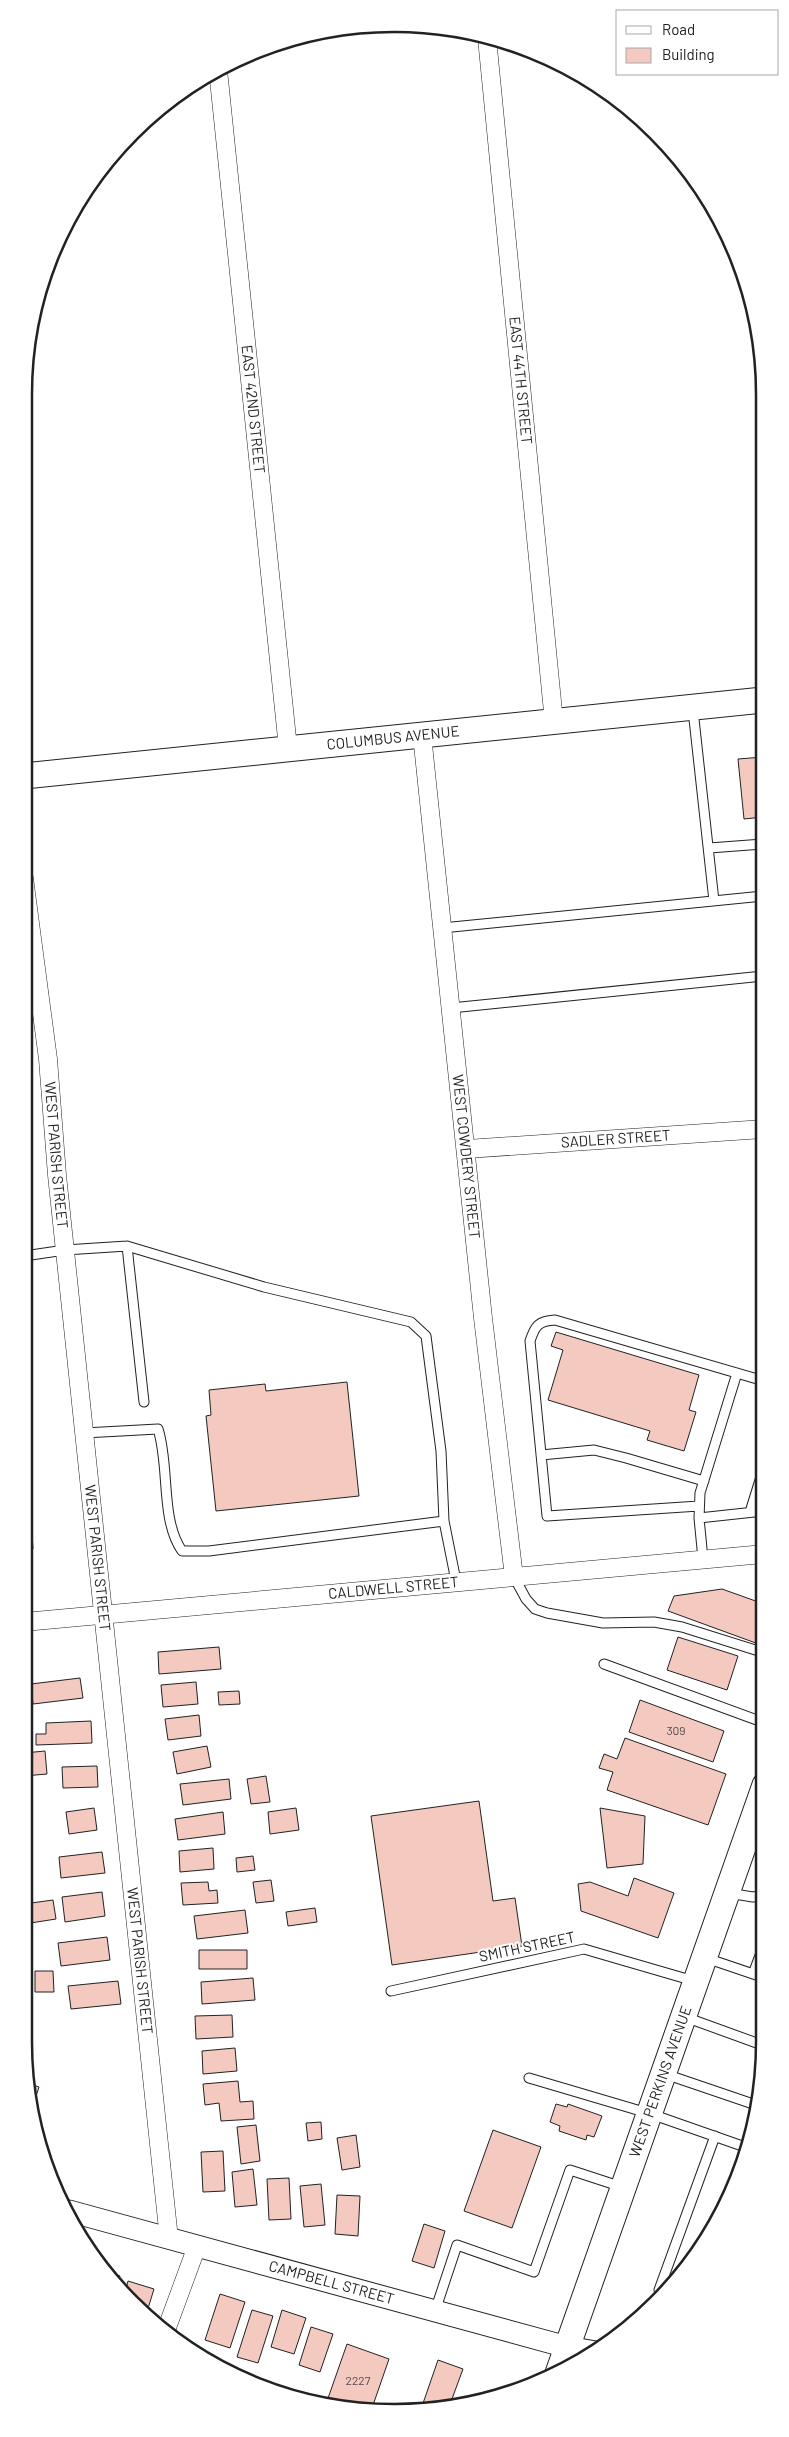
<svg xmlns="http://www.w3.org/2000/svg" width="789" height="2437" font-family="Barlow,sans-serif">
	<rect width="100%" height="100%" fill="#fff"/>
	<path fill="#f3c9c0" stroke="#222" d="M763,757V817L744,819L738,759Z
		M556,1332L699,1375L689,1410L696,1412L684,1451L647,1440L650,1431L548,1400L563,1350L551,1346Z
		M347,1382L359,1496L216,1511L206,1416L211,1415L209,1390L265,1384L266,1391Z
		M24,1480L29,1485L33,1549L24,1550Z
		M722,1589L764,1604V1646L668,1611L674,1596Z
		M678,1637L738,1656L727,1690L667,1670Z
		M219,1647L221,1669L159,1674L158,1652Z
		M80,1678L83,1698L33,1704L31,1684Z
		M196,1682L198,1704L163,1707L161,1685Z
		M239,1691L240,1704L219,1705L218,1692Z
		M640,1700L724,1731L713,1762L629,1732Z
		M199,1715L201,1736L168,1740L165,1719Z
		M91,1721L92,1743L36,1745V1734H46V1723Z
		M625,1738L726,1774L708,1825L607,1790L613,1772L599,1768L604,1754L617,1759Z
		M207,1746L211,1767L177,1774L173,1752Z
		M45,1751L47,1774L24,1776V1753Z
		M97,1766L98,1787L63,1788L62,1767Z
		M266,1776L270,1802L251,1804L247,1779Z
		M229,1779L231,1799L183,1805L180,1784Z
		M479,1801L493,1901L515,1898L522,1946L392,1965L371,1816Z
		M94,1808L97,1830L69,1834L66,1812Z
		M296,1808L299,1830L270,1834L268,1812Z
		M600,1808L645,1816L643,1864L607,1868Z
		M223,1812L225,1834L178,1840L175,1819Z
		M213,1848L214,1869L180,1872L179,1851Z
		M102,1852L105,1873L61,1878L59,1857Z
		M253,1856L255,1870L237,1872L236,1858Z
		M634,1878L674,1893L658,1938L581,1911L578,1884L590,1882L628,1896Z
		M271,1880L274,1901L256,1903L253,1882Z
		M208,1882L209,1891L217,1890L218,1903L183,1905L181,1883Z
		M102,1892L105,1916L65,1922L62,1897Z
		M53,1900L56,1919L24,1924V1904Z
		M315,1908L317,1922L288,1926L286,1912Z
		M245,1910L248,1933L197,1939L194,1916Z
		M107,1937L110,1960L61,1966L58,1943Z
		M199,1950H247V1969H199Z
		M35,1971H53L54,1992H35Z
		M253,1978L255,2000L202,2004L201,1982Z
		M118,1981L121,2004L71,2009L68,1986Z
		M232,2015L233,2037L196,2039L195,2016Z
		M235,2048L237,2071L203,2074L202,2051Z
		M238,2081L240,2102L253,2101L254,2119L221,2121L219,2103L205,2105L203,2084Z
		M28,2083L39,2087L31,2112Z
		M556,2104L567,2107L568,2104L602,2116L594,2137L587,2135L586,2140L559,2131L560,2126L550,2122Z
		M321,2122L322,2139L308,2141L306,2123Z
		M256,2125L260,2161L241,2164L237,2127Z
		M493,2130L541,2147L512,2228L464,2211Z
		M356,2135L360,2167L342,2170L337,2138Z
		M223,2151L225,2191L203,2192L201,2152Z
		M738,2166L742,2167L737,2185L723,2211Z
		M253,2169L257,2205L235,2207L232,2172Z
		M289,2178L291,2219L269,2220L267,2179Z
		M321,2184L325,2225L304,2227L300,2186Z
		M337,2195L360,2196L358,2236L335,2234Z
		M424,2224L445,2231L434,2268L412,2261Z
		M106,2271L120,2276L116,2288V2287Z
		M128,2281L154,2289L146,2315L124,2295Z
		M220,2294L245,2302L230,2348L205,2340Z
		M252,2310L273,2316L258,2363L237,2357Z
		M282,2310L306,2318L294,2354L271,2347Z
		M311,2327L333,2334L320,2372L299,2365Z
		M347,2344L389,2359L371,2411L346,2410L326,2404Z
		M438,2360L463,2369L449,2407L420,2412Z"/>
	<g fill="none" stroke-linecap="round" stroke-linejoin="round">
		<g stroke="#222" stroke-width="11">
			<path id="service" d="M693,710L714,901
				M709,848L763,844
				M442,928L763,896
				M451,1008L763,976
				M127,1246L144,1402
				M24,1256L65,1250L127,1246L264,1287L411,1322L426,1336L441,1451L444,1521L456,1581
				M84,1433L158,1429C170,1466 160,1519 182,1551H209L444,1521
				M541,1455L594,1450L626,1458L704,1481
				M699,1506L547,1516L530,1341C535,1326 538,1321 555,1320L764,1381
				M750,1512L764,1467
				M699,1518L764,1511
				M703,1559L699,1518L700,1493L737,1373
				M24,1569H27
				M514,1577L526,1599L535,1609L547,1613L603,1623L654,1622L682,1627L765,1653
				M604,1664L765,1723
				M728,1893L753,1897L765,1895
				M706,1958L765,1978
				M753,1974L765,1942
				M391,1991L584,1949L694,1981
				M685,2017L765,2046
				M665,2074L759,2106
				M529,2078L651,2114L748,2148
				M663,2291L659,2290L715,2136
				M435,2311L457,2245L534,2272L570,2170L622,2187"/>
		</g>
		<g stroke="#222" stroke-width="19">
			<g id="minor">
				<path id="s1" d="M487,38L554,722"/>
				<path id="s2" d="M218,70L288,748"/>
				<path id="s3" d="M422,735L483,1318L514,1577"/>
				<path id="s4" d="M24,878L48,1059L57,1175L169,2239"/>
				<path id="s5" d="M467,1149L764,1129"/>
				<path id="s6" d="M24,1622L764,1554"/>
				<path d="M165,2333L197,2246"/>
			</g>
		</g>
		<g stroke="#222" stroke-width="23">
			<g id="tertiary">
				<path id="s7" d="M69,2211L567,2347L596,2352"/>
			</g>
		</g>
		<g stroke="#222" stroke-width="27">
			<g id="secondary">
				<path id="s8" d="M24,776L763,700"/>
				<path id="s9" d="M557,2376L765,1785"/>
			</g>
		</g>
		<use href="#service" stroke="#fff" stroke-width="9"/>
		<use href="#minor" stroke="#fff" stroke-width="18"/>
		<use href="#tertiary" stroke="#fff" stroke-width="21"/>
		<use href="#secondary" stroke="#fff" stroke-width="25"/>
	</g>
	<g text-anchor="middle" stroke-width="4" stroke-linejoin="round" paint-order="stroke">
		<g font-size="12" fill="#564c4a">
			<text x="676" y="1735">309</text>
			<text x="358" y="2385">2227</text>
		</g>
		<g font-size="15" fill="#222" stroke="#fff">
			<text dy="5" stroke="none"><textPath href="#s1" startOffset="344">EAST 44TH STREET</textPath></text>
			<text dy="5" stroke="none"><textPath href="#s2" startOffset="341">EAST 42ND STREET</textPath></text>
			<text dy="5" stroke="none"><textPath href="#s8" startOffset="371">COLUMBUS AVENUE</textPath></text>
			<text dy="5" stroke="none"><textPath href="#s5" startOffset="149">SADLER STREET</textPath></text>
			<text dy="5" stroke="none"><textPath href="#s4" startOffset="279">WEST PARISH STREET</textPath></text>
			<text dy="5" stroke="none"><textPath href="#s3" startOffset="424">WEST COWDERY STREET</textPath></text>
			<text dy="5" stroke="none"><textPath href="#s4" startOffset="684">WEST PARISH STREET</textPath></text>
			<text dy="5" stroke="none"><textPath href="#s6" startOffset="371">CALDWELL STREET</textPath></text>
			<text transform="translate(527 1947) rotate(-12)" y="5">SMITH STREET</text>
			<text dy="5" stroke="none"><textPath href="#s4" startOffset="1089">WEST PARISH STREET</textPath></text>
			<text dy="5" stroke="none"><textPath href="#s9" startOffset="312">WEST PERKINS AVENUE</textPath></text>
			<text dy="5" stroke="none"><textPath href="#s7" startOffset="272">CAMPBELL STREET</textPath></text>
		</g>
	</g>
	<path d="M0 0H789V2437H0ZM394 32H394A362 362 0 0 1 756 394V2042A362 362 0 0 1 394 2404H394A362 362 0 0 1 32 2042V394A362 362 0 0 1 394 32Z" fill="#fff" fill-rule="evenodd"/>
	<path fill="none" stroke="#222" stroke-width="2.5" d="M394 32H394A362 362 0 0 1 756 394V2042A362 362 0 0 1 394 2404H394A362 362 0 0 1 32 2042V394A362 362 0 0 1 394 32Z"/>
	<rect x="616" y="10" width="162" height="65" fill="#ffffff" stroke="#a7a7a7"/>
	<rect x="626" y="26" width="25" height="8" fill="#ffffff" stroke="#a7a7a7"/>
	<text x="662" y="35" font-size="15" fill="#222222">Road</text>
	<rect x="626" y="48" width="25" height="15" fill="#f3c9c0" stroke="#a7a7a7"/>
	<text x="662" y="60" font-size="15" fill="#222222">Building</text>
</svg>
